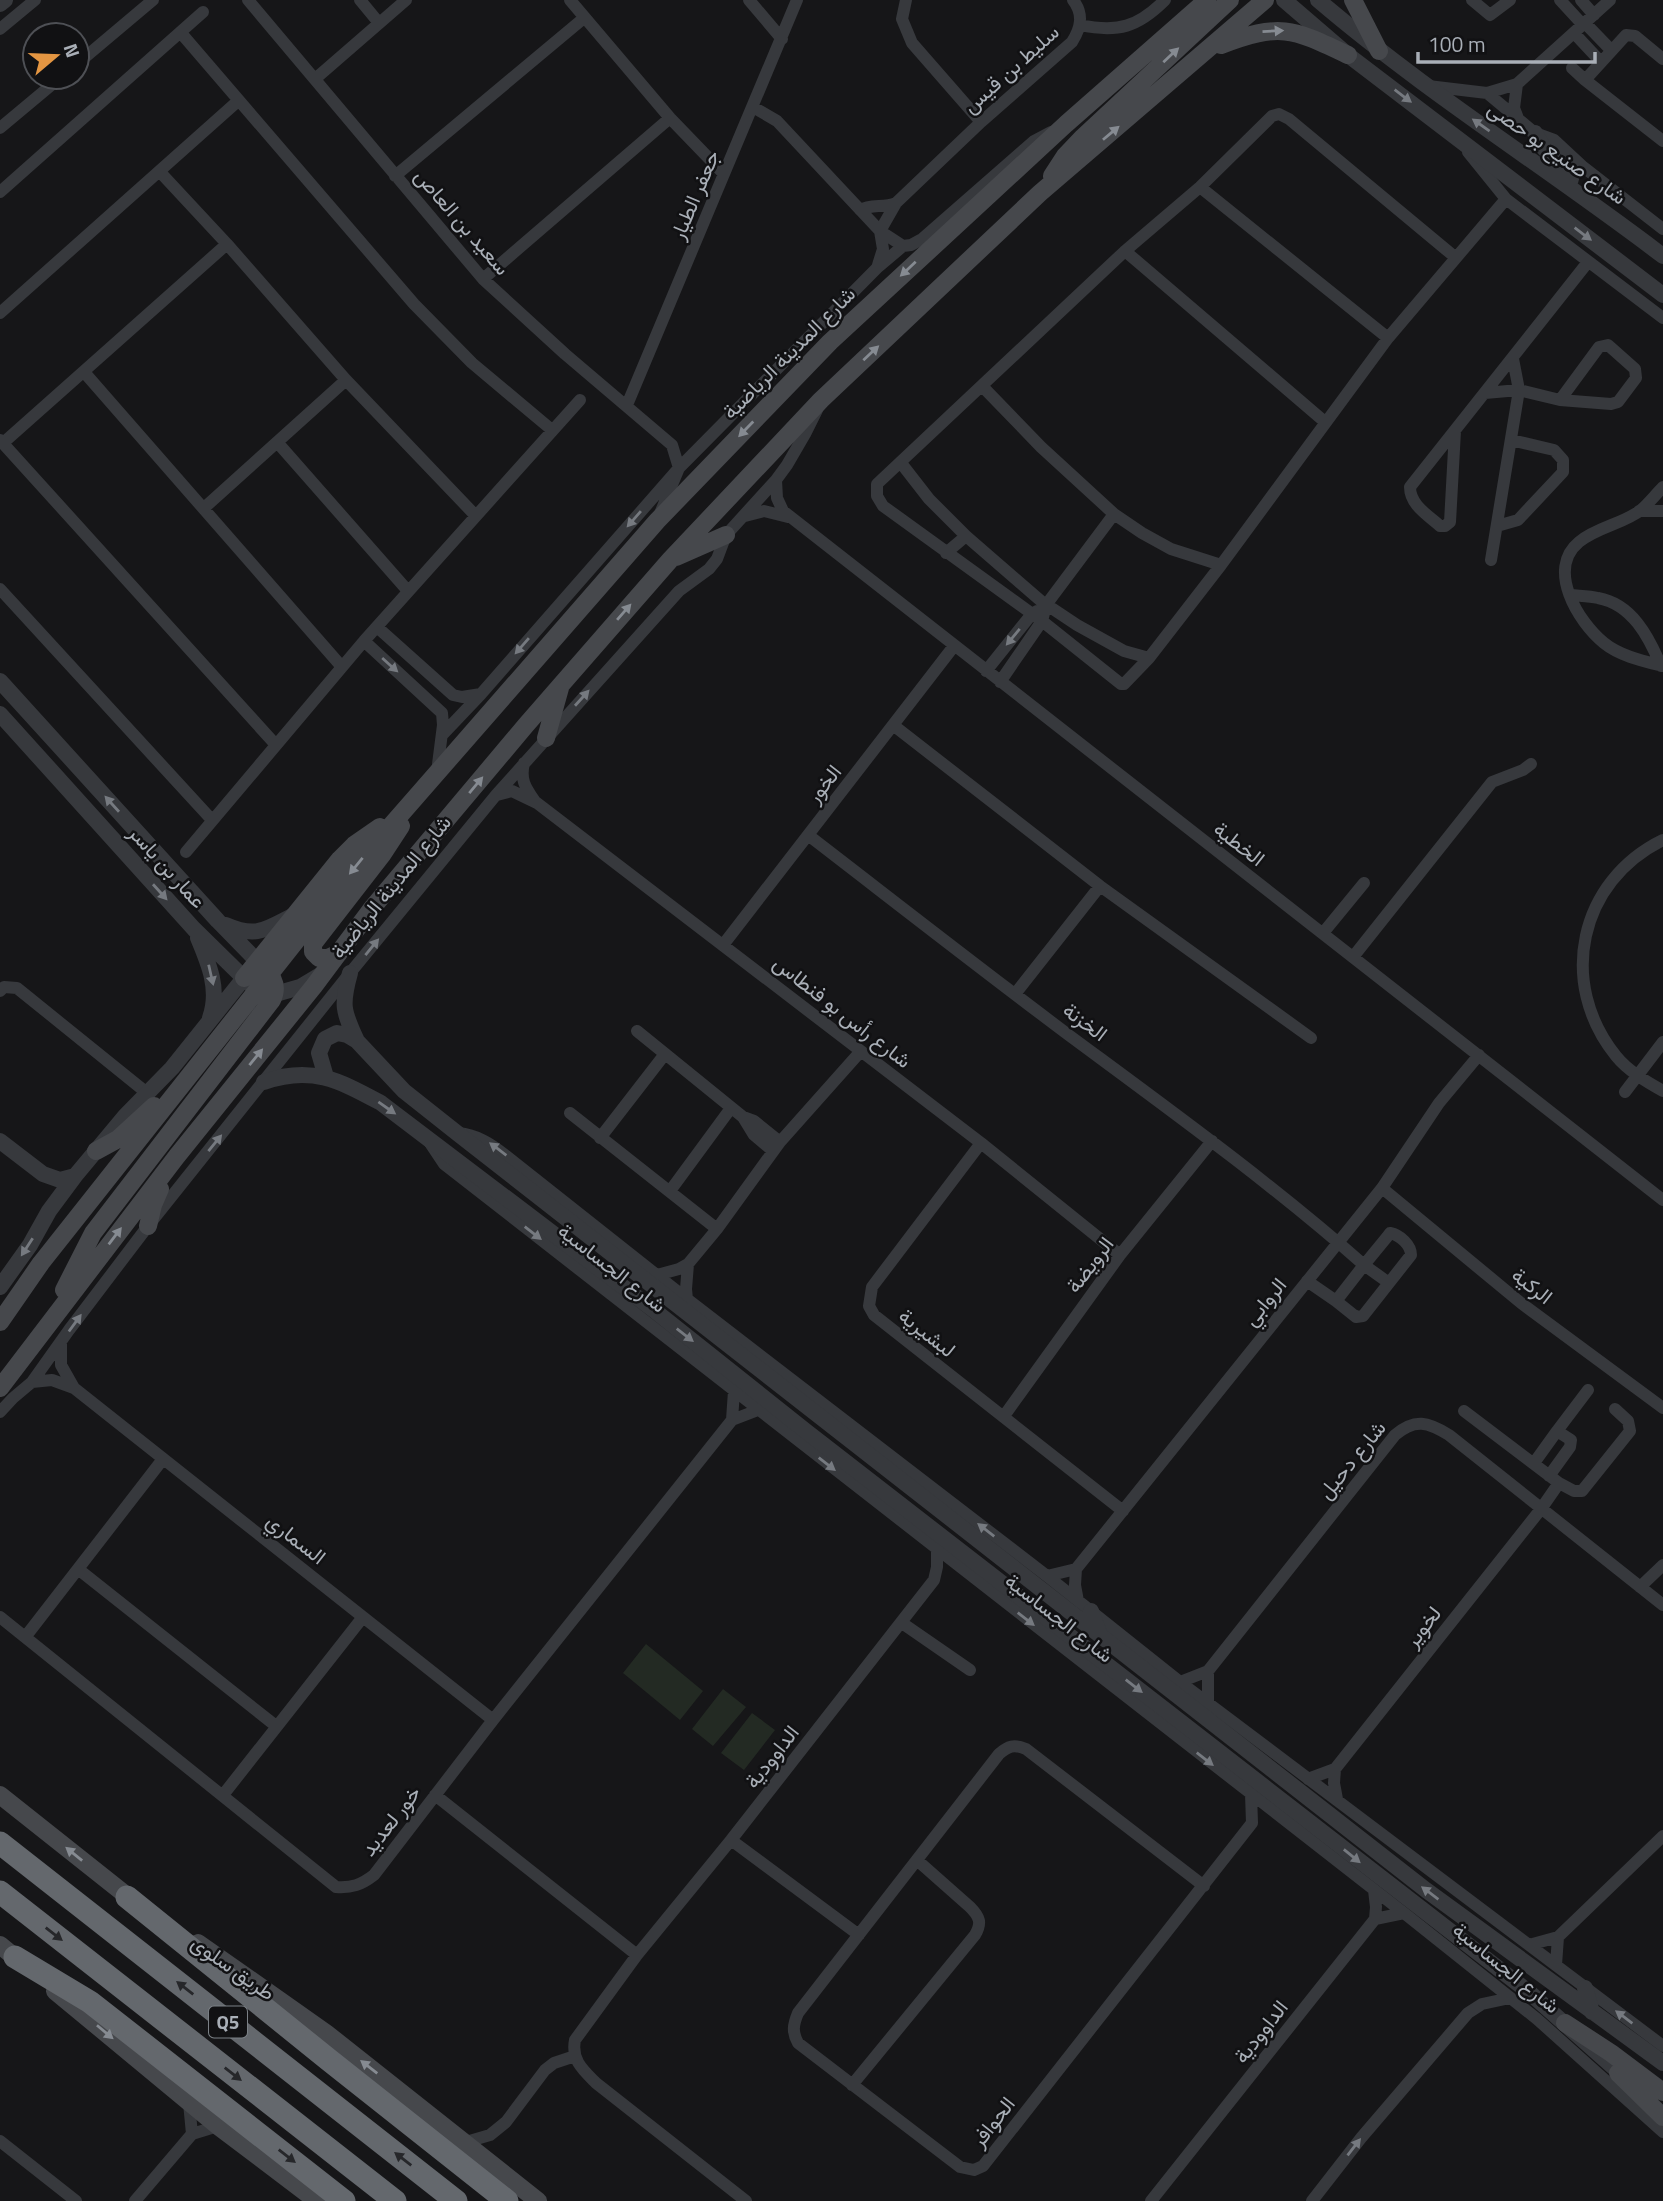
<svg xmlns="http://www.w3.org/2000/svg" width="1663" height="2201" font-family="'Titillium Web',Vazirmatn,sans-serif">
	<rect width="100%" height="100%" fill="#161618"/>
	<path fill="#232a23" d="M646,1644L703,1691L680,1720L623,1673Z
		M723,1689L746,1707L713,1746L692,1729Z
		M752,1713L775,1730L744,1770L721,1753Z"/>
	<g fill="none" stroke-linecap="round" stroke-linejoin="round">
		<path stroke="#37393d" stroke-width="12" d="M248,0L483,279L565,354L672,445L679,468L659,516
			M360,0L379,23
			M570,0L670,118L724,174
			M749,0L782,39
			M906,0L902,19L912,43L981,122
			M1472,0L1490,15L1510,0
			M1560,0L1583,25
			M1581,0L1594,15
			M1585,23L1611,50
			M1080,25C1118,33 1138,27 1165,0
			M0,29L35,0
			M181,33L414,304L472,363L552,430
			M1574,33L1601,62
			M1663,59L1635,36L1626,35L1585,80L1663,141
			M77,64L153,0
			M1572,68L1585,80
			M315,79L406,0
			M1517,84L1514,108L1519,121
			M1428,86L1487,93L1535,133L1554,140L1582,166L1663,229
			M1487,93L1517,84L1610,0
			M753,107L777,121L880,231L903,246L911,245L922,239L1034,141L1051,132
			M0,128L61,77
			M1468,152L1506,199L1663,318
			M160,172L227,244L346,380L475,515
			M395,176L584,18
			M1200,187L1388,338
			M0,192L203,12
			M860,210C871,204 884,208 896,203
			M1125,251L1325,422
			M1455,257L1289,119L1279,114L1272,116L1200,187L1125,251L877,484V496L883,506L1042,621L1121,684H1124L1149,658L1221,565L1388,338L1506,199
			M878,265L883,249L880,231L896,203L981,122L1072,42C1081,28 1084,14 1073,0
			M483,279L670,118
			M0,313L238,101
			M84,372L342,667
			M982,386L1041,447L1114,514L1142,533L1171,549L1221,565
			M1485,393L1519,390L1560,400L1611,404L1618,402L1636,378L1635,369L1608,345L1599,347L1560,400
			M627,405L797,0
			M1455,431L1450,522L1445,526H1440C1428,515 1410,505 1410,487L1588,262
			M0,440L276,745
			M277,442L408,591
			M3,443L227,244
			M901,463L929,499L966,536L1041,601L1077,625L1124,651L1149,658
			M776,480L777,498L783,511L1663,1200
			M1663,487C1656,494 1649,503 1641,510C1623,524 1597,527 1579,542C1546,569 1578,622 1604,643C1620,656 1643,661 1663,666
			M204,508L346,380
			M1639,511H1663
			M745,516L764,511L788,517
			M1497,526L1518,520L1563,472V460L1554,450L1511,440
			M946,553L966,536
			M1491,560L1519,390L1513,359
			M0,589L212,820
			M1570,595C1579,596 1589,596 1598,598C1632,604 1649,637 1661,666
			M377,627L453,695L462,697L481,694
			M364,641L442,713L443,725L437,772
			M986,671L1031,615L1037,611
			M1000,682L1042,621L1046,605L1114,514
			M893,725L1100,886L1311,1038
			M443,734L481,694L679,468L877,268L903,246
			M524,763C520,779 525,787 534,800
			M497,795L512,791L537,803L981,1143L1120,1255
			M808,835C895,902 982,970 1070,1036C1170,1110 1271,1183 1364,1265L1336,1301L1307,1281
			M1663,840C1579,881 1557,983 1616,1056C1628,1071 1647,1082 1663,1091
			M186,852L364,641L580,400
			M1323,933L1364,883
			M723,945L954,646
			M1353,957L1492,782L1523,770L1531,764
			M0,991L4,987L17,988L147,1093
			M1015,994L1100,886
			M637,1031L743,1117L754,1121L780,1142
			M1625,1092L1663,1042
			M570,1113L717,1229
			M743,1117L754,1135L773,1151
			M458,1133C477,1135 490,1143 505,1155L687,1299L1047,1576L1180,1682L1663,2046
			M600,1138L665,1054
			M430,1143L444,1164L1404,1913L1537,2019L1663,2132
			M981,1143L872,1287L869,1306L874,1315L1123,1511
			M1382,1188L1521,1303L1663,1408
			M670,1191L731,1108
			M657,1275L679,1269L688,1264L717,1229L780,1142L861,1051
			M687,1299L686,1289L688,1264
			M1336,1301L1356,1317L1363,1316L1411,1255C1411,1245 1400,1235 1390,1233L1387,1237L1364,1265L1389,1283
			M61,1344V1365L74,1388
			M32,1382L52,1380L74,1388L493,1720
			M1464,1411L1559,1483
			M0,1412L13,1398L32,1382L69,1330L148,1226L350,973L496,795L679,591L709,569L717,559L726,535L776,480L787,465L805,434L817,410
			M1004,1416L1120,1255L1212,1141
			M732,1420L734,1391
			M1557,1431L1588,1390
			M1534,1463L1557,1431L1571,1440L1570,1447L1549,1476
			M78,1569L276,1726
			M1076,1569L1075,1585L1078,1601
			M1047,1576L1076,1569L1382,1188L1439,1103L1479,1055
			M1640,1587L1663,1565
			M0,1617L336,1887C352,1888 361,1885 374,1875L493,1720L732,1420L758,1410
			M902,1623L970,1670
			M26,1636L163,1459
			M1180,1682L1208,1671L1395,1435C1415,1418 1428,1422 1449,1435L1663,1605
			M1208,1702V1671
			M1335,1769L1334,1783L1337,1799
			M1308,1779L1335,1769L1541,1509L1559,1483L1574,1491H1582L1630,1431L1628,1421L1615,1409
			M223,1795L363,1617
			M435,1795L637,1955
			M731,1840L859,1935
			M1204,1886L1026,1749C1014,1744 1008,1746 999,1754L798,2013C793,2025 792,2032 798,2043L960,2167L974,2170L983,2166L1252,1823L1251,1794
			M1375,1919L1404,1913
			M1529,1945L1558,1937L1663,1836
			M1556,1965L1558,1937
			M852,2085L975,1935C982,1923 980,1917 970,1907L918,1861
			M189,2103L192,2134
			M0,2141L76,2201
			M466,2142L490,2135L506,2122L545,2070L554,2063L575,2056
			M135,2201L192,2134L218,2126
			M746,2201L596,2083C583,2070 571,2060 575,2040L637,1955L731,1840L934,1580L937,1567V1549
			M1151,2201L1375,1919L1376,1907L1374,1890
			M1312,2201L1361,2138L1468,2013L1482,2004L1510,1998"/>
		<path stroke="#37393d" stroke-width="16" d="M1284,0L1348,55L1663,295
			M1318,0C1427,93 1549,169 1663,256
			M0,4L5,0
			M1535,133L1543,147L1571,179
			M0,681L218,921L258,962
			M0,714L194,929L250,984L261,991L279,993L300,987L320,975
			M226,925C256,938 265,930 292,916
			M198,938C209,964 220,990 210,1018
			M350,973C341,1005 343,1011 357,1041
			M326,1077L319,1053L325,1039L337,1033L347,1035L357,1041L404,1091L457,1133L1426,1890L1663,2063
			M264,1082C312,1065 340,1081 381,1103L655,1311L807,1432L1530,1993L1628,2080
			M0,1141L43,1174L60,1180L75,1176
			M0,1287L30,1245L49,1211L75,1176L125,1116L172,1068L244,978
			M1091,1611L1100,1635
			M1585,1988L1592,2012"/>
		<path stroke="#46484c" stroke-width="18" d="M1353,0L1379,51
			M1221,45C1281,22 1293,29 1348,55
			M1052,176L1065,156L1083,137L1230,0
			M676,557L726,535
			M546,738L560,688
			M339,953L328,958H319L313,952V944L382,855L401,826
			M244,978L340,859L354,845L380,827
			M96,1151L118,1139L154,1106
			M148,1226L153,1205L160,1189
			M64,1290L93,1233L272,1000C280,983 270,973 258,962
			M0,1322L41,1263L353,869L657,521L830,342L1066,124L1207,0
			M0,1388L177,1156L314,986L373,907L526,725L670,560L821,400L1040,193L1265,0
			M0,1795L136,1903
			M198,1943L326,2033L538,2201
			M0,1945L23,1964
			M55,1991L218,2126L317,2201
			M1565,2023L1611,2053L1663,2092
			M1618,2073L1663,2117"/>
		<path stroke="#64686d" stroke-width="23" d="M0,1843L456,2201
			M0,1892L395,2201
			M127,1897L329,2060L507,2201
			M15,1957L90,2002L344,2201"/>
	</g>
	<defs><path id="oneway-solid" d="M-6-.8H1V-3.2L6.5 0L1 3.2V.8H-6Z" transform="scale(1.75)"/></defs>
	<g fill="#868b92">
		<use href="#oneway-solid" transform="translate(1273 31) rotate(-3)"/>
		<use href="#oneway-solid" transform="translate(1171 55) rotate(-43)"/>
		<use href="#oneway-solid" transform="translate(1111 133) rotate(-40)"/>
		<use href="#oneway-solid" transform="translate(908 269) rotate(137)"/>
		<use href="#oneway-solid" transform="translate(871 353) rotate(-43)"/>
		<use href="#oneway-solid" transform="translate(746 429) rotate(134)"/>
		<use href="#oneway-solid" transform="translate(624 612) rotate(-49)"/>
		<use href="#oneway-solid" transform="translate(476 785) rotate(-50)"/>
		<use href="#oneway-solid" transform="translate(356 866) rotate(129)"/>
		<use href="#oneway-solid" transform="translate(256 1057) rotate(-51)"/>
		<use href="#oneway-solid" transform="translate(115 1236) rotate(-53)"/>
		<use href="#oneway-solid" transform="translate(74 1854) rotate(-141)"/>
		<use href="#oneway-solid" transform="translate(105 2032) rotate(40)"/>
		<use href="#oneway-solid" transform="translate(369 2067) rotate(-142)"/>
	</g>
	<g fill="#767a80">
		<use href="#oneway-solid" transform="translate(1403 96) rotate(37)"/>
		<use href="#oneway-solid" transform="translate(1481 125) rotate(-145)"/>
		<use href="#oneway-solid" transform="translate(1583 234) rotate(37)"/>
		<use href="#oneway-solid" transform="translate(634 519) rotate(131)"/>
		<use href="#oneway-solid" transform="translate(1013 637) rotate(130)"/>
		<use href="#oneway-solid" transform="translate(522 646) rotate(131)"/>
		<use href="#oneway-solid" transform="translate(390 665) rotate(42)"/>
		<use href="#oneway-solid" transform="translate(582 698) rotate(-48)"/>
		<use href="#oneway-solid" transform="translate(112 804) rotate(-132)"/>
		<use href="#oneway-solid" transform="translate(160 892) rotate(48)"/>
		<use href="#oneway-solid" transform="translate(372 947) rotate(-51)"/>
		<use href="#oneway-solid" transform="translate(211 975) rotate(77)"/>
		<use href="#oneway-solid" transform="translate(387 1108) rotate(35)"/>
		<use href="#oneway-solid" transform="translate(215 1143) rotate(-51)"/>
		<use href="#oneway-solid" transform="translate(498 1149) rotate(-143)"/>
		<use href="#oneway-solid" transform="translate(533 1233) rotate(38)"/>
		<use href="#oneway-solid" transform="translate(27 1247) rotate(123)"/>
		<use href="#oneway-solid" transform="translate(75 1323) rotate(-54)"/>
		<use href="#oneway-solid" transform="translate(685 1335) rotate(38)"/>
		<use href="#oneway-solid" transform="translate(827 1464) rotate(38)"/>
		<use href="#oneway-solid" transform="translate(986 1530) rotate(-142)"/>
		<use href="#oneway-solid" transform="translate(1026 1619) rotate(38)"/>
		<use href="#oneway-solid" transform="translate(1134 1686) rotate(38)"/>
		<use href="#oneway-solid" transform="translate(1205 1759) rotate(38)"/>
		<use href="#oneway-solid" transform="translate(1352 1856) rotate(39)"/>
		<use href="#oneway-solid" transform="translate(1430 1893) rotate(-143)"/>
		<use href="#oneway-solid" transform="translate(1624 2017) rotate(-143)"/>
		<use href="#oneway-solid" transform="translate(1354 2147) rotate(-52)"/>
	</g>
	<g fill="#26272a">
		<use href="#oneway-solid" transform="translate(54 1934) rotate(38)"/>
		<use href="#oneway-solid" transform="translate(185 1988) rotate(-142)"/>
		<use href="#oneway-solid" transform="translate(233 2074) rotate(38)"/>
		<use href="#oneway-solid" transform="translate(287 2156) rotate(38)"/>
		<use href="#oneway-solid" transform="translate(403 2159) rotate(-142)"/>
	</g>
	<g text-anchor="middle" stroke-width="5" stroke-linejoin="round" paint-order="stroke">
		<rect fill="#111113" stroke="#7b8086" stroke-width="2" x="209" y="2006.5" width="38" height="31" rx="5"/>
		<g font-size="19" font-weight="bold" fill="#a9afb7">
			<text x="228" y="2029">Q5</text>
		</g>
		<g font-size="21" fill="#a9afb7" stroke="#111113">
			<text transform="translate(1011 69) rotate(-42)" y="7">سليط بن قيس</text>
			<text transform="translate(1557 153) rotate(35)" y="7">شارع صنيع بو حصى</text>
			<text transform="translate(695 195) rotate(-67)" y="7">جعفر الطيار</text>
			<text transform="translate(462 222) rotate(49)" y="7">سعيد بن العاص</text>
			<text transform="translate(789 353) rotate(-45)" y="7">شارع المدينة الرياضية</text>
			<text transform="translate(824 784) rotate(-52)" y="7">الخور</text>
			<text transform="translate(1239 844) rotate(38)" y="7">الخطية</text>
			<text transform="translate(167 867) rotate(48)" y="7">عمار بن ياسر</text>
			<text transform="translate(391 887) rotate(-51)" y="7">شارع المدينة الرياضية</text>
			<text transform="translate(842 1012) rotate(38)" y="7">شارع رأس بو فنطاس</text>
			<text transform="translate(1085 1022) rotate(37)" y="7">الخزنة</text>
			<text transform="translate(1090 1265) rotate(-53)" y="7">الرويضة</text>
			<text transform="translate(612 1268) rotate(38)" y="7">شارع الجساسية</text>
			<text transform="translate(1532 1286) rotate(38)" y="7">الركية</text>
			<text transform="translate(1265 1302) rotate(-51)" y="7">الروابي</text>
			<text transform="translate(927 1333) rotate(38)" y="7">لبشيرية</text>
			<text transform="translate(1352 1460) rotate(-51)" y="7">شارع دحيل</text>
			<text transform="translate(296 1539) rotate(38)" y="7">السماري</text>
			<text transform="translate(1059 1618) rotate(38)" y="7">شارع الجساسية</text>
			<text transform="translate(1423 1627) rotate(-52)" y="7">لخوير</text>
			<text transform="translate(772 1757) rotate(-52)" y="7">الداوودية</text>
			<text transform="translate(391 1821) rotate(-52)" y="7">خور لعديد</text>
			<text transform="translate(233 1968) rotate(35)" y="7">طريق سلوى</text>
			<text transform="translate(1506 1968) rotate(39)" y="7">شارع الجساسية</text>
			<text transform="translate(1261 2032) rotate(-52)" y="7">الداوودية</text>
			<text transform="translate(993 2122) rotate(-52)" y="7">الحوافر</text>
		</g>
	</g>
	<g transform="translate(56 56) rotate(71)"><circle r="33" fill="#111113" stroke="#4e5055" stroke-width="2"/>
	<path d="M0-5L12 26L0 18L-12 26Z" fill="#e49642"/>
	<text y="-10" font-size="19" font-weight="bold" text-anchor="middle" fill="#a9afb7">N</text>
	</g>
	<path d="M1418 52v10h177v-10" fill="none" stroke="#a9afb7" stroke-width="3.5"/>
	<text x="1428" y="52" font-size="21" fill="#a9afb7" stroke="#111113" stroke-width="5" paint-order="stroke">100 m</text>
</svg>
